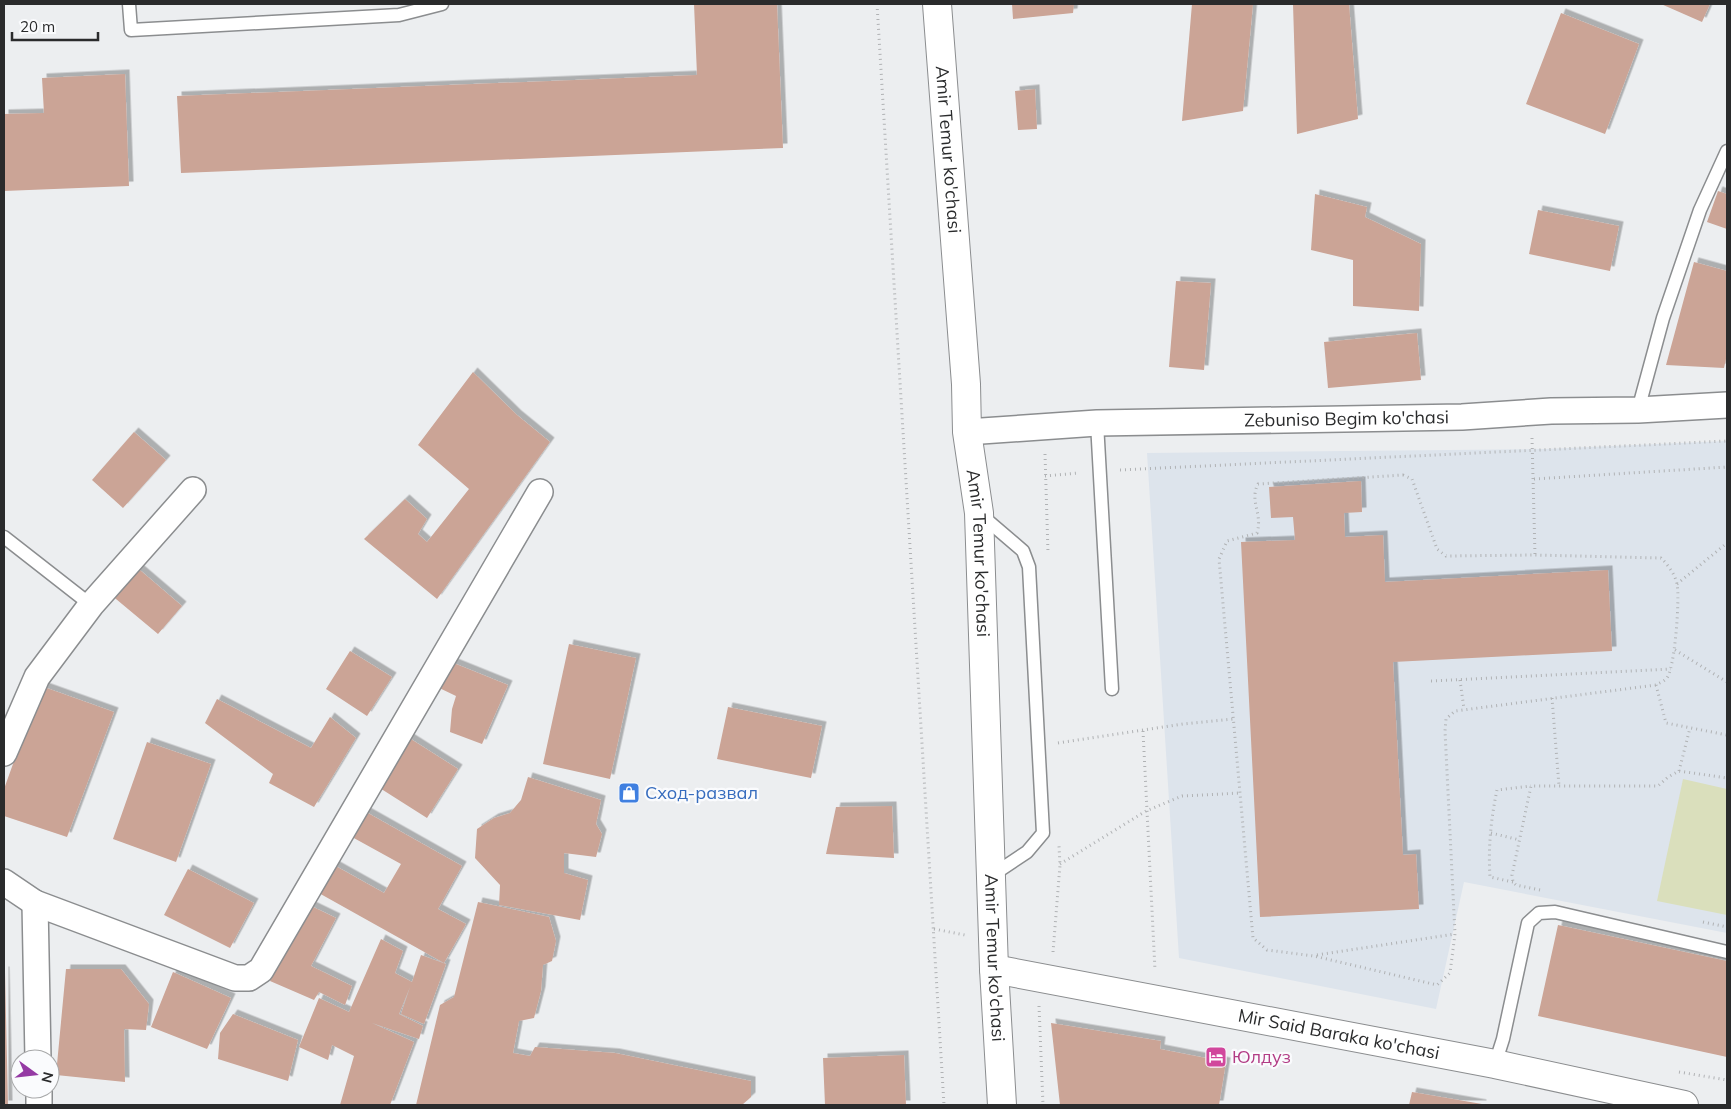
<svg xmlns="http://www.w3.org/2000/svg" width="1731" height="1109" font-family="Mulish,sans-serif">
	<defs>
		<filter id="shadow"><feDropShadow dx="4.5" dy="-4.5" stdDeviation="0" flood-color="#0004"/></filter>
	</defs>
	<rect width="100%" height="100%" fill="#eceef0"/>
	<path fill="#dde4ec" d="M1727,441V933L1464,882L1436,1009L1179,958L1147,453L1545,449Z"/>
	<path fill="#dadfbc" d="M1683,779L1727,789V915L1657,901Z"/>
	<path fill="#cba496" filter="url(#shadow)" d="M694,4H777L783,148L181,173L177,96L697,75Z
		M1012,4H1074L1073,13L1013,19Z
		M1192,4H1253L1243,111L1182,121Z
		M1293,4H1349L1358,119L1297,134Z
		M1661,4H1710L1702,22Z
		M1561,13L1639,44L1605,134L1526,104Z
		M125,74L129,186L4,191V114L44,113L42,78Z
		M1035,89L1037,129L1018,130L1015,91Z
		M1718,191L1727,194V229L1707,222Z
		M1315,194L1367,207L1365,217L1421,244L1419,311L1353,306V260L1311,250Z
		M1538,210L1619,226L1610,271L1529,254Z
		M1694,262L1727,271V354L1724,368L1666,365Z
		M1176,281L1211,283L1204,370L1169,367Z
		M1417,333L1421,380L1328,388L1324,342Z
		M473,372L517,415L550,442L437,599L364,539L405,499L427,519L418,534L427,542L469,489L418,445Z
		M134,432L166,460L123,508L92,480Z
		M1361,481L1362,512L1344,513L1345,537L1383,535L1385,582L1608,570L1612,651L1393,662L1403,855L1416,854L1419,909L1260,917L1241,542L1295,540L1293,517L1271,518L1269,487Z
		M134,565L182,606L158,634L110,594Z
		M569,644L636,658L610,779L543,764Z
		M350,651L392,677L367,716L326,689Z
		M446,660L508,685L482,744L450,732L452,709L456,696L431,684Z
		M41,686L114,712L67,837L4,816V789Z
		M217,699L311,748L330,717L356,738L314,807L269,783L273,774L205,723Z
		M728,707L822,726L811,778L717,759Z
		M406,736L458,769L427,818L375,785Z
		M147,742L211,764L176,862L113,839Z
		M528,777L601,800L596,824L602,834L596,857L564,853V873L588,880L580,920L499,905L500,885L475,858L477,829L494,818L510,813L521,800Z
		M892,806L894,858L826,854L836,807Z
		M366,812L462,866L438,909L466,924L444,963L317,892L332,864L384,893L401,864L352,837Z
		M188,869L254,903L230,948L164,915Z
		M478,902L549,917L556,941L552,961L543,965L541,991L534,1018L519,1021L513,1053L530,1056L535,1047L615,1053L751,1081V1097L742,1105H416L440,1005L454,997Z
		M307,904L336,918L311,966L352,986L345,1005L319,992L314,1000L270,981Z
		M1558,925L1727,961V1057L1538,1016Z
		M381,939L403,951L395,973L412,982L421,955L446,964L424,1024L401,1014L410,987L399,1014L423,1026L419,1039L372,1023L414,1042L390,1105H340L354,1056L332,1045L328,1060L299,1047L319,998L349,1012Z
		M66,969H121L149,1004L146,1030L124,1029L125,1082L56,1075Z
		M4,971H5L8,1105H4Z
		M173,972L231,998L207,1049L151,1027Z
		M233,1014L298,1040L288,1081L218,1059L220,1033Z
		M1051,1023L1161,1041L1160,1049L1226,1062L1219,1105H1060Z
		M904,1055L906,1105H825L823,1058Z
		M1412,1092L1482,1104V1105H1409Z"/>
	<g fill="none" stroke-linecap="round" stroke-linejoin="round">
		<g stroke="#8b8d8f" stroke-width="15">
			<path id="service" d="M129,4L131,30L399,15L442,4
				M1638,410L1663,318L1700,210L1727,151
				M1097,423L1112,689
				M981,515L1023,551L1029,567L1043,833L1027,852L991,876
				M4,537L91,605
				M1495,1064L1503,1039L1528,923L1539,913L1555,912L1727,952"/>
		</g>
		<g stroke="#8b8d8f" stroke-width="28">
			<g id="minor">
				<path id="s1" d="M967,432L1097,423L1462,417L1551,411L1638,410L1727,405"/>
				<path d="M4,753L37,677L91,605L193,490"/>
				<path d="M4,882L35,903L235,978H249L261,970L540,492"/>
				<path d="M35,903L38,1059"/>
				<path d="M39,1089V1105"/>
			</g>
		</g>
		<g stroke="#8b8d8f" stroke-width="30">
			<g id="tertiary">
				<path id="s2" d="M994,969L1495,1064L1684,1105"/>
			</g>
		</g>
		<g stroke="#8b8d8f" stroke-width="30">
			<g id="secondary">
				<path id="s3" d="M937,4L966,384L967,432L979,513L994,969L1002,1105"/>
			</g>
		</g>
		<path stroke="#b0b2b4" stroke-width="3" stroke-dasharray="1 4" stroke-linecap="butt" d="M877,4L944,1105
			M1532,438L1535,555
			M1045,454L1048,553
			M1120,470L1727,441
			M1403,475L1412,479L1437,549L1446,556L1535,555L1661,558C1668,565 1675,574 1677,584C1680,597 1675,671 1666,679C1663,682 1659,683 1656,685L1455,711L1446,719L1445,731L1455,934L1450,973L1437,985L1314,956L1267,950L1253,938L1219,559L1227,541L1257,533C1263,513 1249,502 1258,484Z
			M1045,476L1079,473
			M1534,479L1727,467
			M1677,584L1727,543
			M1675,650L1727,682
			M1460,680L1464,709
			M1431,681L1671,669
			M1656,685L1666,723L1727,735
			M1552,698L1559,786
			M1143,731L1155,970
			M1058,743L1183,724L1233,719
			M1679,771L1690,728
			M1491,833L1520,840
			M1060,864L1146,811L1182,796L1240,793
			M1513,882L1490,877C1488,848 1491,818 1497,790L1531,786
			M1540,890L1516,885L1513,882L1512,875L1531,786H1658L1668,777L1679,771L1727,778
			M1703,922L1727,927
			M934,929L965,935
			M1053,952L1060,865L1059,846
			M1317,955L1455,934
			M1039,1006L1043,1105
			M1679,1072L1727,1080"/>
		<use href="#service" stroke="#fff" stroke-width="12"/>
		<use href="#minor" stroke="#fff" stroke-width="25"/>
		<use href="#tertiary" stroke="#fff" stroke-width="28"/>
		<use href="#secondary" stroke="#fff" stroke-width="28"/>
	</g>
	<defs>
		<g id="shop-square" transform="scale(1.125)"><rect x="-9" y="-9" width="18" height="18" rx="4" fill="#3f7fe0" stroke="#fafbfd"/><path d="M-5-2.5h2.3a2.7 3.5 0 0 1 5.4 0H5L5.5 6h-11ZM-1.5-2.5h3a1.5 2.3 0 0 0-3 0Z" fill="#fff"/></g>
		<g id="hotel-square" transform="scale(1.125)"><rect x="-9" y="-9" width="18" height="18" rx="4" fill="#d1479c" stroke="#fafbfd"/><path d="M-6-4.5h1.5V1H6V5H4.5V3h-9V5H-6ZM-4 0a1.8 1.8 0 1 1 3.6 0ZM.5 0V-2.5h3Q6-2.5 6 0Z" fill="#fff"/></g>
	</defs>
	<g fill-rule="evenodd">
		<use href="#shop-square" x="629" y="793"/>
		<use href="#hotel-square" x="1216" y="1057"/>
	</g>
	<g text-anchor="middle" stroke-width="4.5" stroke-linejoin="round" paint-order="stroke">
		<g font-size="18" fill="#2a2b2c" stroke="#fafbfd">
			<text dy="6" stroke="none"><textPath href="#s3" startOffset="146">Amir Temur ko'chasi</textPath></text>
			<text dy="6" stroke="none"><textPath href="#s1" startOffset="380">Zebuniso Begim ko'chasi</textPath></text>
			<text dy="6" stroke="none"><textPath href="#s3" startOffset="551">Amir Temur ko'chasi</textPath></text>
			<text dy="6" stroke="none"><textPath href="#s3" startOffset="956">Amir Temur ko'chasi</textPath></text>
			<text dy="6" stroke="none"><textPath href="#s2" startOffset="351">Mir Said Baraka ko'chasi</textPath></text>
		</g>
		<g font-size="18" fill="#366cbe" stroke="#fafbfd" text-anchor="start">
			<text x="645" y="799">Сход-развал</text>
		</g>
		<g font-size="18" fill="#b23c85" stroke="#fafbfd" text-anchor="start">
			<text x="1232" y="1063">Юлдуз</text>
		</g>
	</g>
	<rect width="1731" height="1109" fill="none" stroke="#2a2b2c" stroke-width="10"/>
	<g transform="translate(35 1074) rotate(105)"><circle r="24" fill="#fafbfd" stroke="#a7a8a9"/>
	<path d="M0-4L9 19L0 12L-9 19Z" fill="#953aa4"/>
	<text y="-8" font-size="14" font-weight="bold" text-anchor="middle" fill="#2a2b2c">N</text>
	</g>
	<path d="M12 32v8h86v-8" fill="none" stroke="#2a2b2c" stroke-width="2.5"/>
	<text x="20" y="32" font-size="15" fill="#2a2b2c" stroke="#fafbfd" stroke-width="4" paint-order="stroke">20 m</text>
</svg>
